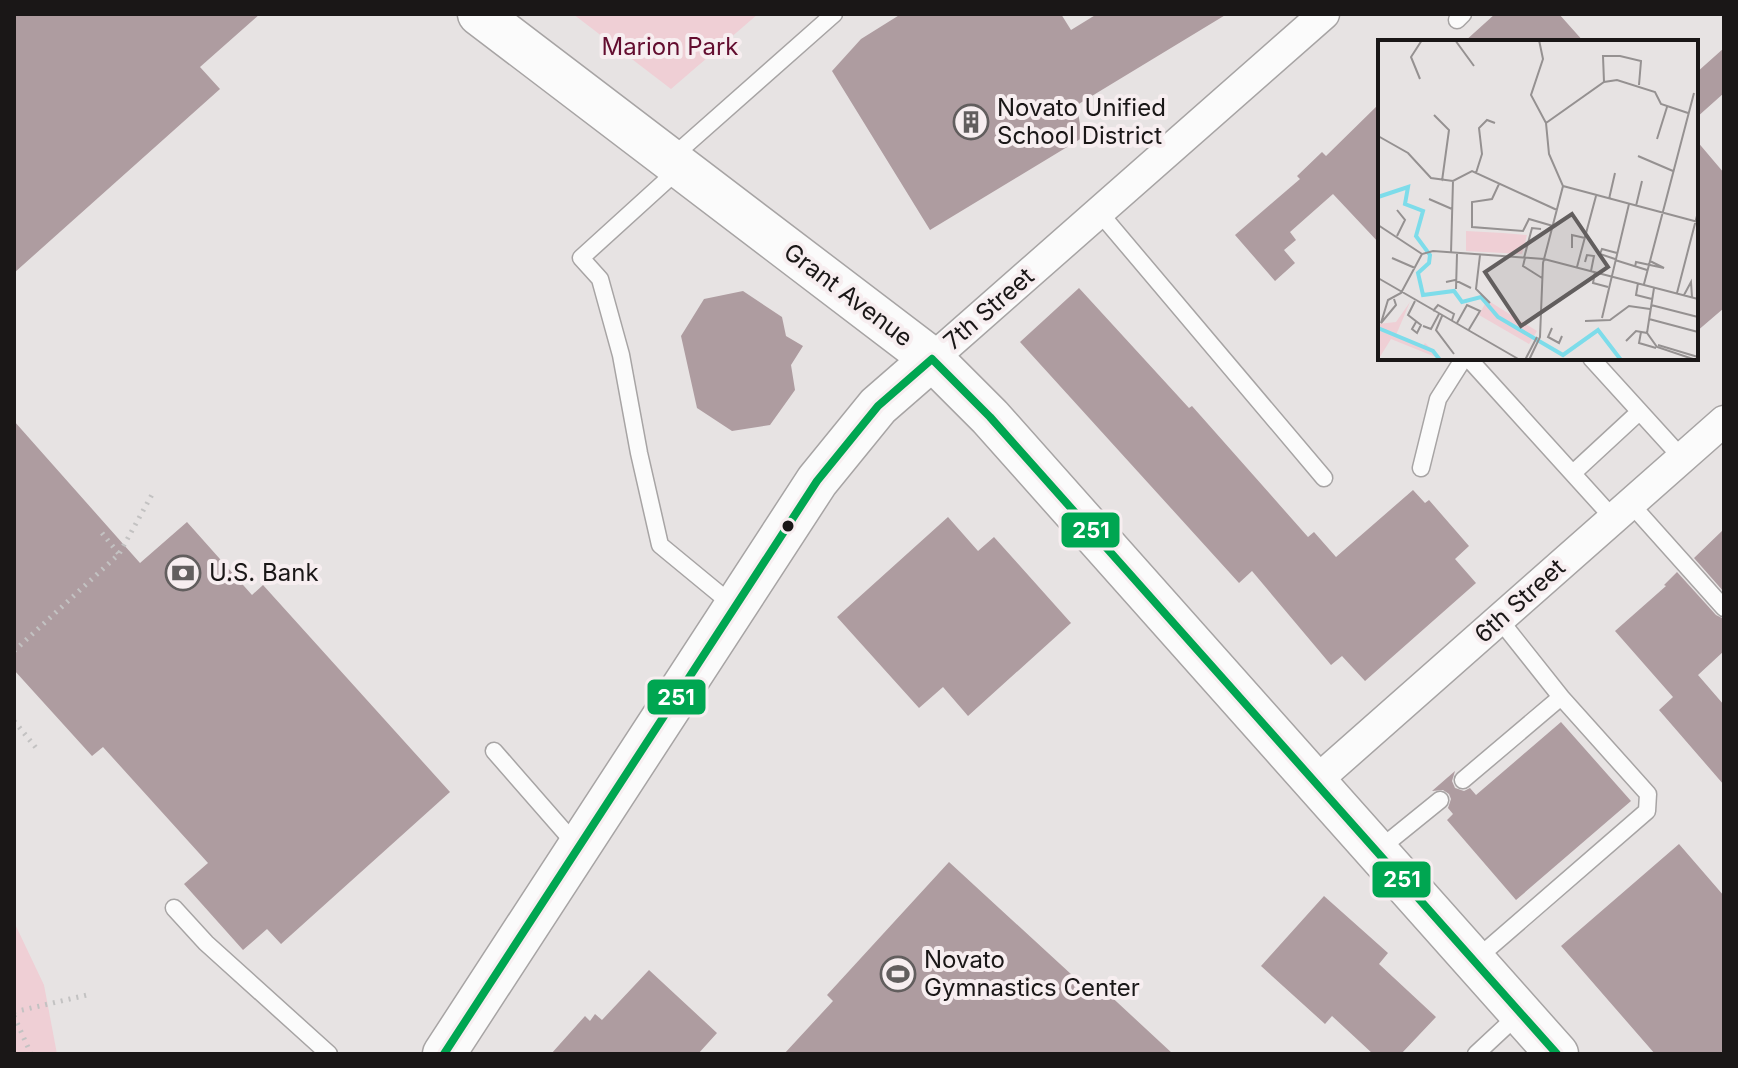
<svg xmlns="http://www.w3.org/2000/svg" width="1738" height="1068" font-family="Inter,sans-serif">
	<rect width="100%" height="100%" fill="#e7e3e3"/>
	<path fill="#efcfd5" d="M573,14H758L671,89Z
		M14,922L44,985L57,1054H14Z"/>
	<path fill="#ae9ca0" d="M14,14H260L200,67L220,89L14,273Z
		M901,14H1061L1071,30L1097,14H1227L1077,105L1082,138L930,230L832,71L861,39Z
		M1495,14H1559L1584,42H1464Z
		M1724,48V93L1696,118V73Z
		M1380,103V244L1333,194L1290,232L1296,240L1284,250L1295,263L1275,281L1235,235L1300,179L1297,176L1322,152L1326,156Z
		M1696,140L1724,173V308L1696,332Z
		M1079,288L1189,408L1192,406L1308,537L1314,532L1336,557L1413,490L1425,503L1429,500L1469,546L1455,559L1476,583L1365,681L1342,656L1331,665L1252,571L1239,583L1020,342Z
		M743,291L782,317L786,336L803,346L791,365L795,390L770,425L732,431L697,408L681,336L704,299Z
		M14,421L140,563L187,522L252,595L263,585L450,792L281,944L267,929L243,950L184,884L208,863L103,747L92,756L14,670Z
		M948,517L978,551L994,537L1071,623L968,716L943,687L919,708L837,617Z
		M1724,529V592L1694,558Z
		M1677,572L1716,615L1724,619V651L1698,675L1724,705V785L1659,710L1673,697L1615,631L1666,586L1664,585Z
		M1561,722L1631,801L1516,900L1447,820L1453,814L1448,808L1451,799L1449,794L1443,790L1432,791L1455,771L1452,781L1455,788L1464,791L1470,788L1476,795Z
		M1679,844L1724,896V1054H1655L1561,946Z
		M949,862L1097,998L1104,990L1173,1054H784L833,1001L827,995Z
		M1324,896L1388,953L1379,964L1436,1017L1401,1054H1373L1332,1016L1325,1024L1261,966Z
		M649,970L717,1033L698,1054H551L585,1016L590,1021L595,1014L602,1020Z"/>
	<g fill="none" stroke-linecap="round" stroke-linejoin="round">
		<g stroke="#a7a4a4" stroke-width="19">
			<path id="lane" d="M1457,20L1463,14
				M670,159L834,14
				M679,169L581,258L600,279L621,355L639,453L660,545L734,606
				M1099,212L1324,478
				M1468,358L1613,518
				M1591,358L1682,458
				M1421,468L1438,399L1464,358
				M1573,473L1639,412
				M1630,503L1724,608
				M1499,619L1561,697
				M494,751L577,846
				M1463,780L1561,697L1648,794L1647,811L1475,960
				M1377,851L1440,800
				M174,908L206,943L329,1054
				M1476,1054L1519,1014"/>
		</g>
		<g stroke="#a7a4a4" stroke-width="33">
			<path id="street" d="M932,359L1324,14
				M1315,782L1724,421"/>
		</g>
		<g stroke="#a7a4a4" stroke-width="45">
			<path id="secondary" d="M479,14L932,359L990,417L1557,1054
				M444,1054L817,481L878,406L932,359"/>
		</g>
		<path stroke="#c3c2c2" stroke-width="5" stroke-dasharray="2 6" stroke-linecap="butt" d="M102,533L119,554
			M14,651L119,554L154,491
			M14,721L37,749
			M14,1012L87,995
			M14,1016L31,1054"/>
		<use href="#lane" stroke="#fbfbfb" stroke-width="16"/>
		<use href="#street" stroke="#fbfbfb" stroke-width="30"/>
		<use href="#secondary" stroke="#fbfbfb" stroke-width="42"/>
		<g stroke="#f7eef0" stroke-width="14">
			<path id="bus-1" d="M932,359L990,417L1557,1054
				M444,1054L817,481L878,406L932,359"/>
		</g>
		<use href="#bus-1" stroke="#00a651" stroke-width="8"/>
	</g>
	<defs>
		<g id="building-ring" transform="scale(1.8)"><circle r="9.5" fill="#f7eef0" stroke="#625e5e" stroke-width="1.5"/><path d="M-4-6H4V6H1V3H-1V6H-4ZM-2.5-4.3h1.7v1.8h-1.7ZM.8-4.3h1.7v1.8H.8ZM-2.5-1h1.7V.8h-1.7ZM.8-1h1.7V.8H.8Z" fill="#625e5e"/></g>
		<g id="bank-ring" transform="scale(1.8)"><circle r="9.5" fill="#f7eef0" stroke="#625e5e" stroke-width="1.5"/><path d="M-6-4H6V4H-6ZM0-2.3a2.3 2.3 0 1 0 0 4.6a2.3 2.3 0 1 0 0-4.6Z" fill="#625e5e"/></g>
		<g id="stadium-ring" transform="scale(1.8)"><circle r="9.5" fill="#f7eef0" stroke="#625e5e" stroke-width="1.5"/><path d="M0-5a6.5 5 0 1 0 0 10a6.5 5 0 1 0 0-10ZM-3.5-1.8h7v3.6h-7Z" fill="#625e5e"/></g>
	</defs>
	<g fill-rule="evenodd">
		<use href="#building-ring" x="971" y="122"/>
		<use href="#bank-ring" x="183" y="573"/>
		<use href="#stadium-ring" x="898" y="974"/>
	</g>
	<circle fill="#1a1717" stroke="#f7eef0" stroke-width="3" cx="788" cy="526" r="7"/>
	<g text-anchor="middle" stroke-width="8" stroke-linejoin="round" paint-order="stroke">
		<g font-size="24" fill="#630d2f" stroke="#f7eef0">
			<text x="670" y="55">Marion Park</text>
		</g>
		<g font-size="24" fill="#1a1717" stroke="#f7eef0" text-anchor="start">
			<text x="997" y="116">Novato Unified<tspan x="997" dy="28">School District</tspan></text>
			<text x="209" y="581">U.S. Bank</text>
			<text x="924" y="968">Novato<tspan x="924" dy="28">Gymnastics Center</tspan></text>
		</g>
		<g font-size="24" fill="#1a1717" stroke="#f7eef0">
			<text transform="translate(848 295) rotate(37)" y="8">Grant Avenue</text>
			<text transform="translate(989 309) rotate(-41)" y="8">7th Street</text>
			<text transform="translate(1520 601) rotate(-42)" y="8">6th Street</text>
		</g>
	</g>
	<g transform="translate(1378 40)">
		<rect width="320" height="320" fill="#e7e3e3"/>
		<path d="M88,191L125,193L149,195L144,214L88,211ZM109,260L159,291L151,304L101,275ZM32,262L18,295L44,307L47,303L65,320L13,299L0,320V284L18,282Z" fill="#efcfd5"/>
		<path fill="none" stroke="#7ddcea" stroke-width="4" d="M0,157L30,147L27,164L45,171L38,196L52,215L51,223L40,233L45,255L76,251L84,262L103,257L120,277L185,315L220,290L243,320M0,288L55,311L62,320"/>
		<path fill="none" stroke="#959191" stroke-width="2" d="M77,0L96,26M42,39L33,17L44,0M226,42L225,16H242L263,21L261,45M56,75L71,90L64,141M168,83L226,42L239,40L277,52L283,64L310,73M0,96L30,113L53,138L75,141L94,131L179,170M279,99L289,67M260,116L295,131M98,133L104,114L101,88L109,80L117,83M121,144L114,159L94,162V187L145,191L151,179L175,186M185,146L320,182M51,159L74,169M231,159L237,133M258,166L264,141M0,185L44,214M19,196L27,180L19,170M194,208V195L207,198M73,213L75,141M102,215L98,249L112,263M14,218L37,228M146,218L154,188L163,189M147,218L145,226L164,238M237,219L222,214L224,209L239,213M237,220L269,230M207,222L209,215L216,216L213,231M199,227L218,156M257,227L258,222L286,228L272,221M217,232L215,243L230,247M0,238L142,320M68,242L77,240L93,248M260,243L258,255L274,259M266,244L316,53M78,249L79,214M299,253L320,172M306,255L313,242L314,257M16,259L18,265L3,283L10,260L23,253L44,214L55,211L166,219L320,259M37,261L30,275L43,285L39,293L34,289L38,282M273,265L320,277M55,271L60,265L76,274L74,280M64,276L58,290L76,314M224,278L251,164M271,279L320,292M207,281L232,280L251,266L272,269M79,283L89,265L102,271L90,291M45,286L53,289L61,274M174,288L170,297L181,303L184,296M263,292L261,303L278,308M269,293L276,248M248,301L258,291L269,293L279,307L318,320M280,305L320,317M147,320L159,297M151,320L162,297L165,223L185,146L171,114L168,83L153,55L165,19L161,0"/>
		<path fill="#625e5e" fill-opacity="0.15" stroke="#625e5e" stroke-width="4" d="M194,174L230,227L143,286L107,232Z"/>
		<rect width="320" height="320" fill="none" stroke="#1a1717" stroke-width="4"/>
	</g>
	<g stroke="#f7eef0" stroke-width="3">
		<rect x="1060" y="511" width="61" height="38" rx="8" fill="#00a651"/>
		<rect x="646" y="678" width="61" height="38" rx="8" fill="#00a651"/>
		<rect x="1371" y="860" width="61" height="39" rx="8" fill="#00a651"/>
	</g>
	<g font-size="22" text-anchor="middle" font-weight="bold" fill="#fff">
		<text x="1091" y="538">251</text>
		<text x="676" y="705">251</text>
		<text x="1402" y="887">251</text>
	</g>
	<rect width="1738" height="1068" fill="none" stroke="#1a1717" stroke-width="32"/>
</svg>
